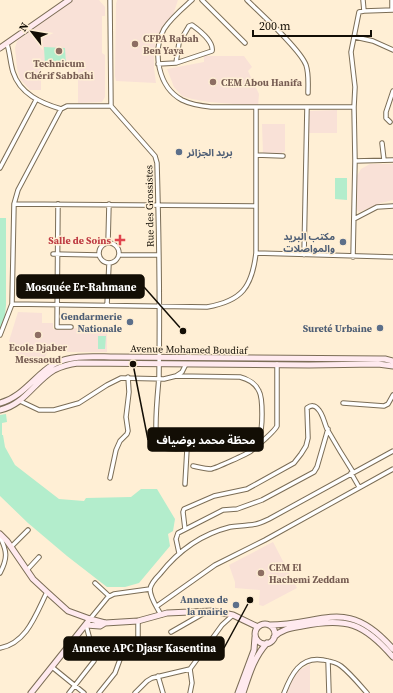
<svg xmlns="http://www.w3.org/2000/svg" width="393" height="693" font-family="'Source Serif 4','Noto Sans Arabic',serif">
	<rect width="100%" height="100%" fill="#ffefd5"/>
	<path fill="#f9e1d7" d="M73,0H99L105,7V16H102V53L105,55V97L102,102L78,103V67L41,68V90H30L20,79L17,68L15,48L17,41L66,4Z
		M117,0H178L173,15L164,25L157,37L154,50V68L156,83L116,81L115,76L116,4Z
		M204,56H244L252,67L248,71L259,94L258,106L209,102L192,99L182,96L174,87L167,69L204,62Z
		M337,110V133H309V111Z
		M262,124H285V152H282V154H263Z
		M370,164H393V200L381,203L359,212L357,210V176L361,169Z
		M18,312L42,313V323H53V329L82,328V331H107V352H48L39,365L20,358L9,341Z
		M273,542L297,588L263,606L259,605L260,590L235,588V582L229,565Z
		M310,664V693H287L295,674L298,671Z"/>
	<path fill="#b3edcc" d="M44,47L65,48L66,65H45Z
		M335,178H347V200L335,199Z
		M0,218H6V305L5,316L0,330Z
		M98,336H106L105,349H98Z
		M6,414L7,422L2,423V435H3L5,447L15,465L59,499L84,501L86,498L131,497L141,489H157L175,519L173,531L168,534L170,546L139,583L125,587H107L67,556L28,523L0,496V415Z"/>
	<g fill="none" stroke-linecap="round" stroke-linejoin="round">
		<g stroke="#7b6d56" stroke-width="5.5">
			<path id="street" d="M110,0L111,106L155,156L157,163C159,234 160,306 159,377C158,390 153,434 158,444C162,451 179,449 187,449L185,484
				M192,0C182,9 171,18 164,29C152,52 158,87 182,100C192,105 201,106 211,107H354
				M202,0L245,43
				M247,0C261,14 300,49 306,65C309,74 308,84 308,93
				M363,0L364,11
				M392,0V10
				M355,37L373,41L393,50
				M7,44C10,53 10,62 13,72C20,94 41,103 61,109
				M158,64L176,63L212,51C214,42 199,30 192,25L189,26L179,43L176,63
				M390,122L386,118V112L393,91
				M382,143L384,160
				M256,155L283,156
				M355,161L393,160
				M0,168L36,100
				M14,204L256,206
				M58,204L57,327H71
				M354,219L377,207L393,206
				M99 253a10 10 0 1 1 20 0a10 10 0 1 1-20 0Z
				M108,243L109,204
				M256,253L393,257
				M53,254L98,255
				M119,255H158
				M304,255L307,107
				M353,257L355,161L354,107L355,87L351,52L359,12L364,11L393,10
				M12,304L207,307C242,301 252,287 256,253V107
				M107,305L109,264
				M0,335L12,304L14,204L18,190L61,109L67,106H111
				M176,376L240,377C248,379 256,384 259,391C263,398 263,430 259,437C258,441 255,444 251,446C241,451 201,448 187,449
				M20,401L39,410H54L79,403L107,385L121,378L164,379L176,376L182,372L186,364
				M343,403L384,406L388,404L393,395
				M193,466C198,467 206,469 211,469C216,468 247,454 251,451C256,447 275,431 277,426V364
				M351,473L359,487
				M110,478L116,450L120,441L127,434L128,431L126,417L129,392L128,377
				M185,529L183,512L184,509L214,496L247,489L294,463L301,454L306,446L308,438L307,408C311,405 315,405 318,409C323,414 324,422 327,429C335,443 344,458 353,472
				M0,537C7,551 8,558 0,573
				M11,547L28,530
				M179,553L176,539L178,533L223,510L237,509L262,500L314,472L317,467L328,429
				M27,570L39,557
				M95,583L109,596
				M157,606L215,565L265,540L393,469
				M161,615C157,607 150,598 150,589C151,583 156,578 160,574C178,551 202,534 230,527C236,526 243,526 249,525C256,525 263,522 269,519L393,451
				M90,619L108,597L114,594L150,589
				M171,632L206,612
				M0,648C27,643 36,614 47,592
				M328,661L329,693
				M52,667L84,693
				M190,669L192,683L190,693
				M158,676L163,693
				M69,693L94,661V655L86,625
				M99,693L115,673L122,654L136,649L138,646V621
				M135,693L147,681L152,678L190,669L222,625L233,615
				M284,693C291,675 300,656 323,660C329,661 336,662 341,666C350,673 359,684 367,693"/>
		</g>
		<g stroke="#7b6d56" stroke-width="7">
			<path id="secondary" d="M0,48L69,0
				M0,403C23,397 35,375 54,364C72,354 96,357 115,357L385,359L393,361
				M0,410C24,405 34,382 54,370C62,366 70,364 78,363L309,365L378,364L393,366
				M0,534L7,541L33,579L47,592L68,611L90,619L105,623L138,621L167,613L213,611L233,615L258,627
				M255 634a10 10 0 1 1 20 0a10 10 0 1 1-20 0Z
				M86,625L100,626L105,623
				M269,625C324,625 347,596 393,649
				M274,637C282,629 291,628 302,626C346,617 364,623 393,657
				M31,693L90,619
				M238,693L254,650L255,637
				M243,693C249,675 254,657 267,643"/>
		</g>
		<use href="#street" stroke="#fff" stroke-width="3.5"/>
		<use href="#secondary" stroke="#ffeaef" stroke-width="5"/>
	</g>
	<g fill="#8d6e63" stroke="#ffefd5" stroke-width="1.5">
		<circle cx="135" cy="44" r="4"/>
		<circle cx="59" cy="51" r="4"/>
		<circle cx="213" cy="82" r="4"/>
		<circle cx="38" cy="335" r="4"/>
		<circle cx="261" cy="573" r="4"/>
	</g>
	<g fill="#5c6f8a" stroke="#ffefd5" stroke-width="1.5">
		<circle cx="179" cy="152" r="4"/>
		<circle cx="343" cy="242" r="4"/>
		<circle cx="130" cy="322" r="4"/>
		<circle cx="380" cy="328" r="4"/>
		<circle cx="236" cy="605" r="4"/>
	</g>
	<path fill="#e0444e" stroke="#ffefd5" stroke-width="1.5" d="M118 234h4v4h4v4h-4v4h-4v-4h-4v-4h4z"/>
	<g text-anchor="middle" stroke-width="3" stroke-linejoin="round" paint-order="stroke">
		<g font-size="10" font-weight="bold" fill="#785e54" stroke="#ffefd5" text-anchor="start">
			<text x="143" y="42">CFPA Rabah<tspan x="143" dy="12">Ben Yaya</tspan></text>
			<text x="59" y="67" text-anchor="middle">Technicum<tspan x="59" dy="12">Chérif Sabbahi</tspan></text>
			<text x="221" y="86">CEM Abou Hanifa</text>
			<text x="38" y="351" text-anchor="middle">Ecole Djaber<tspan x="38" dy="12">Messaoud</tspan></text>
			<text x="269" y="571">CEM El<tspan x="269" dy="12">Hachemi Zeddam</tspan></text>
		</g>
		<g font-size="10" font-weight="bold" fill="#4e5e75" stroke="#ffefd5" text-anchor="end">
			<text x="187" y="156" text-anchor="start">بريد الجزائر</text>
			<text x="335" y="240">مكتب البريد<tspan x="335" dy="12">والمواصلات</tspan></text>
			<text x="122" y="320">Gendarmerie<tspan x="122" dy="12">Nationale</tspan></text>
			<text x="372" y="332">Sureté Urbaine</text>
			<text x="228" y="603">Annexe de<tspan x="228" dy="12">la mairie</tspan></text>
		</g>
		<g font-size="10" fill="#130e05" stroke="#ffefd5">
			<text transform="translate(149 206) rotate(-91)" y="4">Rue des Grossistes</text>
			<text transform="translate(189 349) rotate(1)" y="4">Avenue Mohamed Boudiaf</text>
		</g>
		<g font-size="10" font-weight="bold" fill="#be3a42" stroke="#ffefd5" text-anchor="end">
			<text x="111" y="244">Salle de Soins</text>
		</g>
	</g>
	<path fill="none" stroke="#130e05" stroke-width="1.5" d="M183 331L144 287M133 364L148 440M250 600L224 648"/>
	<g fill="#130e05" stroke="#ffefd5" stroke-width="1.5">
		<circle cx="183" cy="331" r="4"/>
		<circle cx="133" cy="364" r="4"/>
		<circle cx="250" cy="600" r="4"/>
	</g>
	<g fill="#130e05" stroke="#130e05" stroke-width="1.5">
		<rect x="17" y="275" width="127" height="23" rx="4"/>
		<rect x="148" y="428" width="115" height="23" rx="4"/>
		<rect x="64" y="637" width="160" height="23" rx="4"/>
	</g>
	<g font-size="11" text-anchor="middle" font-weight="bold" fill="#fff">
		<text x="81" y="291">Mosquée Er-Rahmane</text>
		<text x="206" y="444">محطّة محمد بوضياف</text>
		<text x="144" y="652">Annexe APC Djasr Kasentina</text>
	</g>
	<g transform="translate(32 32) rotate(301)" stroke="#ffefd5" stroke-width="3" paint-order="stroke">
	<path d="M0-3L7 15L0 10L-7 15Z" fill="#130e05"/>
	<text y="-6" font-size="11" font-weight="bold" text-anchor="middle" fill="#130e05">N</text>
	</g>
	<path d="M253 30v6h118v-6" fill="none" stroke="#130e05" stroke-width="2"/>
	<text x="259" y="30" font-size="12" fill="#130e05" stroke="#ffefd5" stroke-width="3" paint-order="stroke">200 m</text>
</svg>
